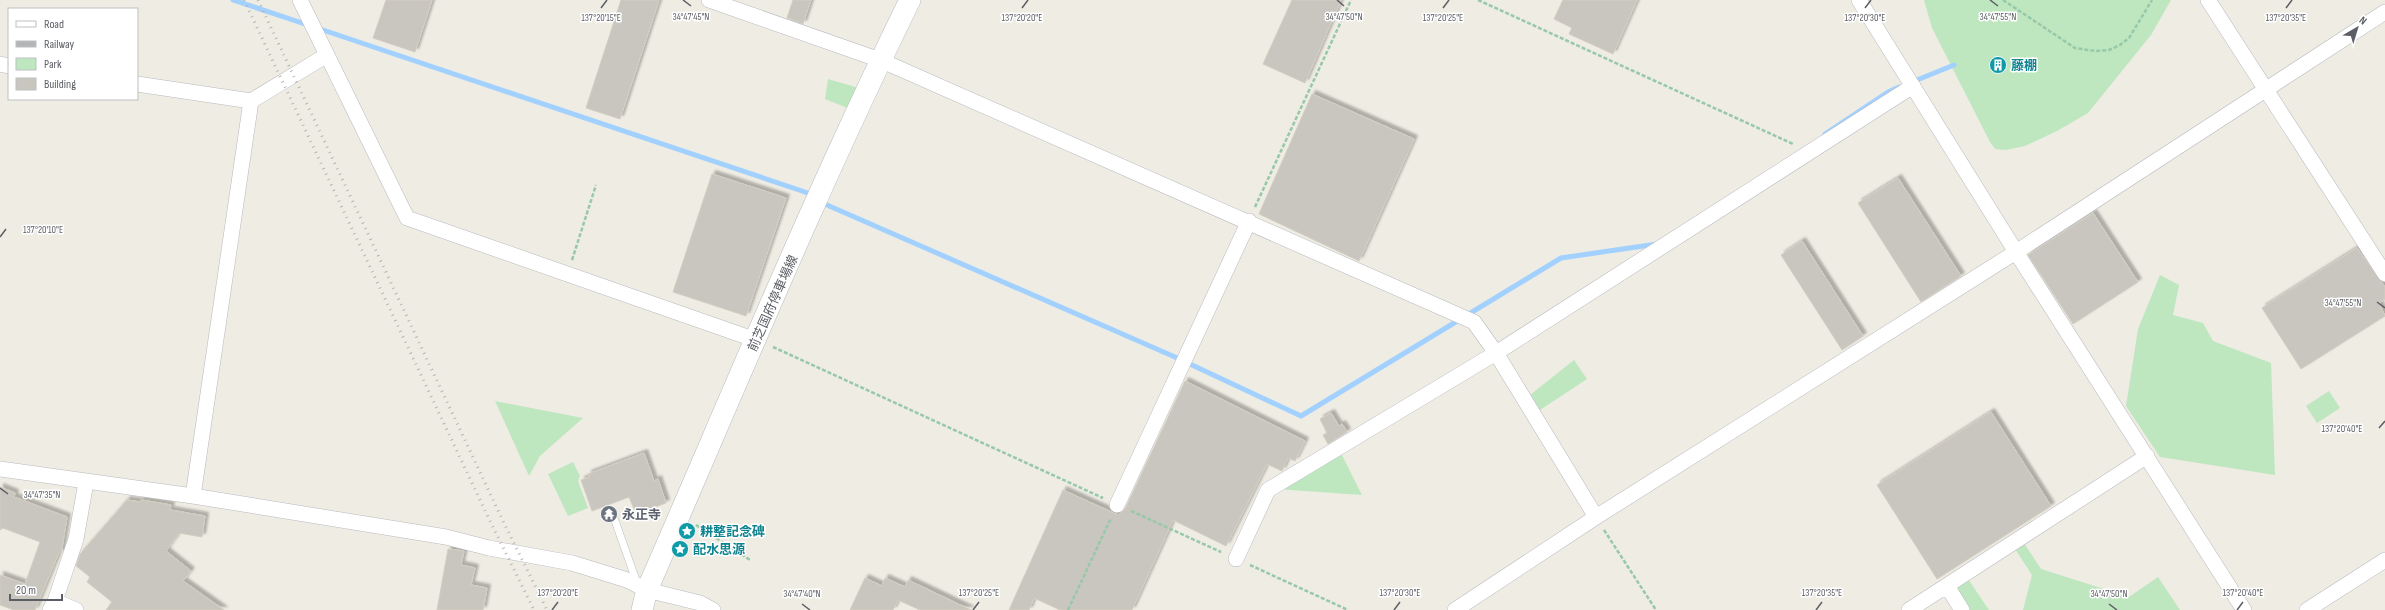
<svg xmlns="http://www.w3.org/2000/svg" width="2385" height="610" font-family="'Sofia Sans Condensed','Noto Sans JP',sans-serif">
	<defs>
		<filter id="shadow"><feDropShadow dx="3.5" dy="-3.5" stdDeviation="1" flood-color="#0004"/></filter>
	</defs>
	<rect width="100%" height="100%" fill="#eeece3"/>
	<path fill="#bee7c0" d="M1924,0H2171L2151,35L2088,113L2057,131L2025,146L2006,150L1995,149L1990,142L1932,28Z
		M828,79L859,88L850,109L825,99Z
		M2160,275L2179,285L2173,315L2203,323L2213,341L2271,363L2275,475L2160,457L2126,406L2138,329Z
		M1574,360L1587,379L1540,410L1530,395Z
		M2329,391L2340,408L2317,423L2306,406Z
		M495,401L583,418L540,456L529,476Z
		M1340,451L1362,495L1276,489Z
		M573,462L580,476L578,481L588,508L568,516L548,474Z
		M2024,543L2041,569L2129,597L2158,577L2180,610H2023L2032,575L2015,549Z
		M1968,579L1989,610H1968L1954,588Z"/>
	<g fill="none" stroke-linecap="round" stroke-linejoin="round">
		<path stroke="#a2d1ff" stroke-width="5" d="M233,0L308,25
			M317,28L814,195
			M1912,82L1954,65
			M1825,134L1888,92L1899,87
			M827,205L1175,357L1301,416L1561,258L1657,244"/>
	</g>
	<path fill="#c9c6c0" stroke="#d3cec1" filter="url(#shadow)" d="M386,0H432L415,52L373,38Z
		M621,0H659L620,119L586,108Z
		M793,0H811L803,24L787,18Z
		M1292,0H1341L1305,83L1263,64Z
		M1563,0H1637L1613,54L1569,34L1572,28L1554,19Z
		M1312,94L1414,139L1359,261L1259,214Z
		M712,174L786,198L746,316L673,292Z
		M1898,178L1961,276L1921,302L1858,203Z
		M2093,213L2138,282L2073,324L2028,255Z
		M1802,241L1863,336L1842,350L1781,255Z
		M2357,248L2385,287V299L2379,303L2385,316L2301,369L2262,308Z
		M1185,381L1305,441L1295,461L1288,458L1282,471L1267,464L1226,546L1173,520L1132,610H1060L1034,598L1029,610H1009L1063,490L1118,515L1125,509Z
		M1991,412L2051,506L1937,579L1877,485Z
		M1331,413L1339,426L1342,424L1347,432L1328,444L1323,435L1327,433L1320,419Z
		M644,453L654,481L658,479L666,503L636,514L629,497L592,511L581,480L589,477L588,474Z
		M0,487L15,493L14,497L67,517L61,554L59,552L35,610H14L0,605V575L25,584L40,542L3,528L0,530Z
		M127,500L140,502L141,500L171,505L170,510L205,516L202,537L179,533L166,551L191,571L183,581L224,610H106L112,602L87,582L90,577L76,566L80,554Z
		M448,549L464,551L461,565L475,568L471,585L487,588L483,610H437Z
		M865,578L882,586L885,578L905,587L908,580L971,610H920L898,600L893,610H850Z"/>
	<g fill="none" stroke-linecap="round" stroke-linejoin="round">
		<g stroke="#b8babf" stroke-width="8">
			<path id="lane" d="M613,515L637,583"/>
		</g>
		<g stroke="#b8babf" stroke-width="16">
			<path id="street" d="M300,0L407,218L756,340
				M709,0L880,60L1474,322L1496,353L1596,517
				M1859,0L2016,252L2244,610
				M2208,0L2385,274
				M0,64L9,66
				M137,84L251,101L327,55
				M0,469L193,496L446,537L489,548L572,563L627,580L647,590L700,603L713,610
				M193,496L251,101
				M1117,505L1249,221
				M1236,559L1268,490L1496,353L1913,86
				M1947,586L1962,610
				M55,601L76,610
				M50,610L55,601L76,539L86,482
				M1455,610L1596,517L2016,252L2385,12
				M1909,610L2147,456
				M2307,610L2385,560"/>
		</g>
		<g stroke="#b8bbc2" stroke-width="22">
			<path id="secondary" d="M642,610L647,590C733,393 815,193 910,0"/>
		</g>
		<path stroke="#97c8a8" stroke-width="2.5" stroke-dasharray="4 2" stroke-linecap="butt" d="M1478,0L1793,144
			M2003,0L2075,48L2095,51L2109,50L2120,45L2129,38L2152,0
			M1255,207L1351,0
			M572,260L596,185
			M773,347L1103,498
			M1131,511L1221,552
			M696,525L750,560
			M1604,530L1656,610
			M1250,565L1348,610
			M1068,610L1111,518"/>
		<use href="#lane" stroke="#fff" stroke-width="7"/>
		<use href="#street" stroke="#fff" stroke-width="15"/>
		<use href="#secondary" stroke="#fff" stroke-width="21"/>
		<path stroke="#b4b5b5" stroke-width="3" stroke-dasharray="1 5" stroke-linecap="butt" d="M244,0L489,519L534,610
			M258,0L503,521L547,610"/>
	</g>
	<path fill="none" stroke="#5b5e64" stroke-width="1.5" d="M683,0L691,6M1337,0L1344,6M1990,0L1998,6M601,8L607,0M1022,8L1028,0M1443,8L1449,0M1865,8L1871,0M2286,8L2292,0M0,237L6,229M2377,302L2385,308M2379,428L2385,421M0,488L8,494M802,604L810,610M2109,604L2117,610M552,610L558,602M973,610L979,602M1394,610L1400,602M1816,610L1822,602M2237,610L2243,602"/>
	<defs>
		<g id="building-disc" transform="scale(0.9)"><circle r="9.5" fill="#0f9aa8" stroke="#fff"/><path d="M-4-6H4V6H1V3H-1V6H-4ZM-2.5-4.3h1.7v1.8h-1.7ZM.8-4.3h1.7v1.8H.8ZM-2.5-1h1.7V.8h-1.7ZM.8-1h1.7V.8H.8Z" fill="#fff"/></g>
		<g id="temple-disc" transform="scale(0.9)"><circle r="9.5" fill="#6b7280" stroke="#fff"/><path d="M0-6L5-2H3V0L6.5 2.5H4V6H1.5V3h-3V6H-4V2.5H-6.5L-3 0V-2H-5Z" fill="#fff"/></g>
		<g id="sight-disc" transform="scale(0.9)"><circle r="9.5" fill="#0f9aa8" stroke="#fff"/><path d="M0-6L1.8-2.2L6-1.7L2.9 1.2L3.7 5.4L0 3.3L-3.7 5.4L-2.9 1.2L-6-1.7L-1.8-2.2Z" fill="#fff"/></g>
	</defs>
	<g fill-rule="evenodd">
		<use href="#building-disc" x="1998" y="65"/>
		<use href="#temple-disc" x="609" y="514"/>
		<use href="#sight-disc" x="687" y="531"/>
		<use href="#sight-disc" x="680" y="549"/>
	</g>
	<g text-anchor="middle" stroke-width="3" stroke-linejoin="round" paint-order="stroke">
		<g font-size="13" font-weight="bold" fill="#0d838f" stroke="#fff" text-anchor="start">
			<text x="2011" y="70">藤棚</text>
			<text x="700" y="536">耕整記念碑</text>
			<text x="693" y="554">配水思源</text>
		</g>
		<g font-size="13" fill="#5b5e64" stroke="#fff">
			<text transform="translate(772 303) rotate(-66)" y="5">前芝国府停車場線</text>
		</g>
		<g font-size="13" font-weight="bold" fill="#5b616d" stroke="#fff" text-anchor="start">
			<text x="622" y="519">永正寺</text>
		</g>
	</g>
	<g font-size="10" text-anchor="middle" fill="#5b5e64" stroke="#fff" stroke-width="3" stroke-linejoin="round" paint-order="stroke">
		<text x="691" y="20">34°47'45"N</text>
		<text x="1344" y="20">34°47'50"N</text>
		<text x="1998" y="20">34°47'55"N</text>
		<text x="601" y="21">137°20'15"E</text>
		<text x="1022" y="21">137°20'20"E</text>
		<text x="1865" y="21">137°20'30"E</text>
		<text x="1443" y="21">137°20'25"E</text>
		<text x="2286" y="21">137°20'35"E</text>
		<text x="43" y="233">137°20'10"E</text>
		<text x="2343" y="306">34°47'55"N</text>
		<text x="2342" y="432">137°20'40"E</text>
		<text x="42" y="498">34°47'35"N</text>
		<text x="558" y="596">137°20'20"E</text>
		<text x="979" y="596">137°20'25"E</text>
		<text x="1400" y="596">137°20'30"E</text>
		<text x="1822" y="596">137°20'35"E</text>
		<text x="2243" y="596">137°20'40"E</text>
		<text x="802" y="597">34°47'40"N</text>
		<text x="2109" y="597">34°47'50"N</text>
	</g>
	<rect x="8" y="8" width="130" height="92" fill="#ffffff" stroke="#bdbfc1"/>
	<rect x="16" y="21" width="20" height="6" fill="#ffffff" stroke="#bdbfc1"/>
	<text x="44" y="28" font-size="12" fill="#5b5e64">Road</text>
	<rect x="16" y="41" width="20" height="6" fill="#b4b5b5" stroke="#bdbfc1"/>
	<text x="44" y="48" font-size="12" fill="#5b5e64">Railway</text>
	<rect x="16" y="58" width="20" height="12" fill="#bee7c0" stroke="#bdbfc1"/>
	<text x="44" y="68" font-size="12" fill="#5b5e64">Park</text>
	<rect x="16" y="78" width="20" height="12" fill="#c9c6c0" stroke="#bdbfc1"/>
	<text x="44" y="88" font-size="12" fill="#5b5e64">Building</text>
	<g transform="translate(2357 28) rotate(38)" stroke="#ffffff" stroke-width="3" paint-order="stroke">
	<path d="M0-3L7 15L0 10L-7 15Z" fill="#5b5e64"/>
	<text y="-6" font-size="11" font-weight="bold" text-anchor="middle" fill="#5b5e64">N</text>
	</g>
	<path d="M10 594v6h52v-6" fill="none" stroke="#5b5e64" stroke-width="2"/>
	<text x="16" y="594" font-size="12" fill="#5b5e64" stroke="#ffffff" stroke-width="3" paint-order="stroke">20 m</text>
</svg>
